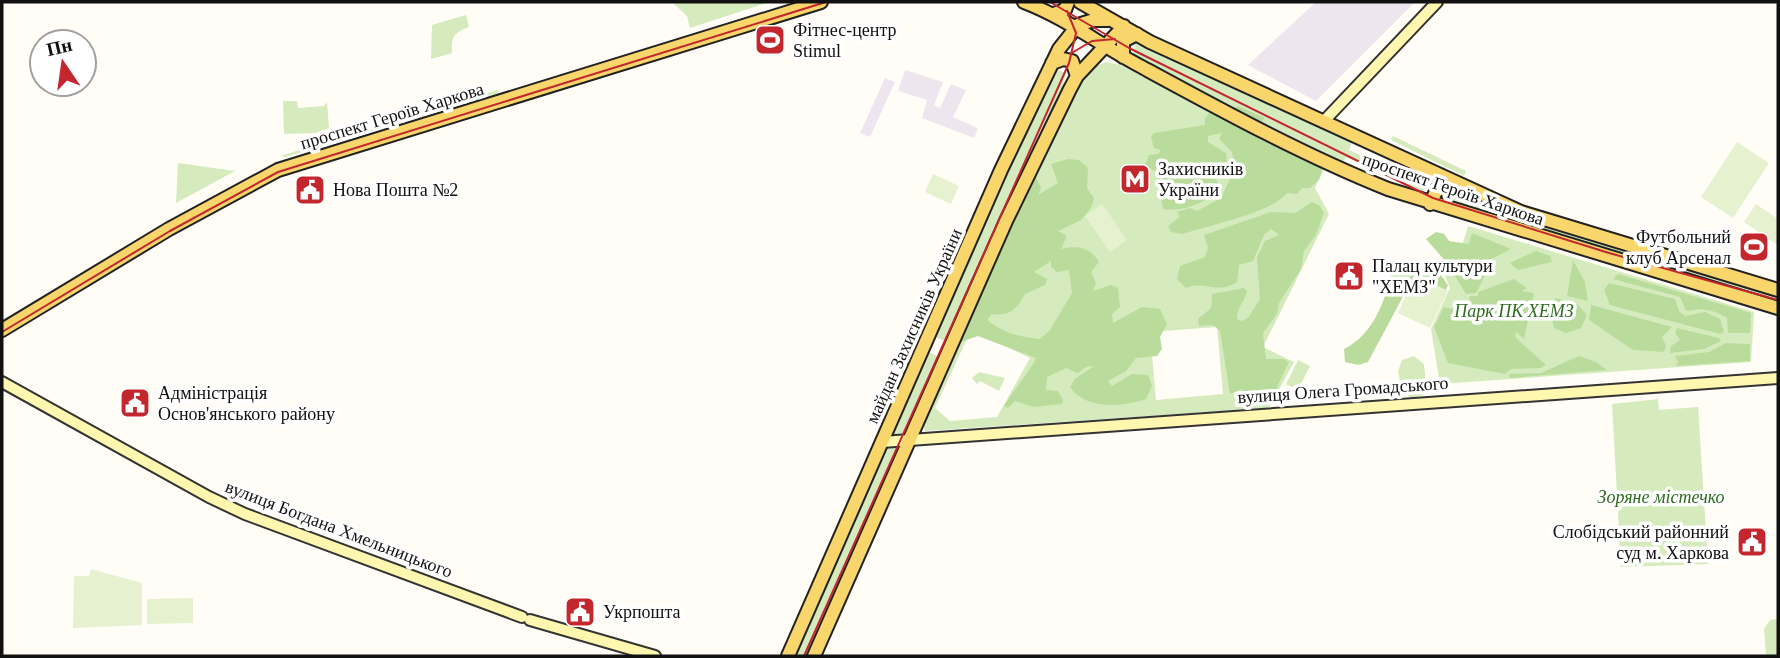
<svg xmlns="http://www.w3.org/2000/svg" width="1780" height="658" font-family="Georgia,serif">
	<rect width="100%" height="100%" fill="#fffdf5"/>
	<path fill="#eee6ef" d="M1316,2H1415L1316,101L1248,65Z
		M905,70L943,82L934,105L940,108L951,84L966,90L953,117L978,128L974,138L922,118L927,100L898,91Z
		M885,78L895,82L870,137L860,133Z"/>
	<path fill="#d5ebbd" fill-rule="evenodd" d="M672,2H769L690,28L687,16Z
		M466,15L469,27C454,33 451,36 452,53L431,59L432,25Z
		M1140,42L1352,142L1349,150L1425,186L1422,193L1346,157L1343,163L1262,124L1133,55L1136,43Z
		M1106,62L1120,65L1317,163L1322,172L1315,188L1329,214L1263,347L1294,362L1269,408L925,431L922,420L1011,216L1043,160L1080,82L1094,67ZM1217,327L1223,394L1156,400L1150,332ZM971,330L1030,358L997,417L950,421L935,408Z
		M1058,70L1066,73L1062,88L947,342L933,336L978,233Z
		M497,90L498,93L286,157L280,156Z
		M283,101H297L298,108L324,106L327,102L329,128L315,133L284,134Z
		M1393,136L1466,171L1464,176L1391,140Z
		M178,163L235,171L176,203Z
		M1450,194L1463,195L1573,234L1770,292L1768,299L1445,201Z
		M1468,226L1754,312L1751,362L1440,384L1431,329L1450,288L1443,271L1462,246Z
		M927,351L939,357L905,435L891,436Z
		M1414,356L1424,364L1426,386L1423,395L1411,398L1402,391L1398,371L1402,360Z
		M1298,360L1310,366L1298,390L1286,384Z
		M979,372L1005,378L999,391L980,381L977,384L972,378Z
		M1658,399L1659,410L1698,407L1708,564L1621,567L1612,404Z
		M889,445L900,448L809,656H795Z
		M1778,619V655L1766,656L1764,629L1770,620Z"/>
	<path fill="#b9dc9c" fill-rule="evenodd" d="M1238,106L1265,118L1252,132L1323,169L1319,180L1310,188H1302L1297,194L1287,193C1272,213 1209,225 1183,234L1171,232L1168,226L1180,217L1177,212L1190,208L1197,211L1221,198L1235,168L1232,152L1219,139L1222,133L1208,136V142L1226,153L1227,162L1205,173L1216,179L1221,189C1205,203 1184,212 1163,209L1157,173L1145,165L1149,155L1158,154L1161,150L1154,148L1151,137L1154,133L1205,125V118L1210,112H1224Z
		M1068,159L1079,160L1088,168L1087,188L1094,198L1091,208L1081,220L1058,231L1067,236L1061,249C1077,245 1090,247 1099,262L1091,272L1096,283L1093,291L1111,285L1118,288L1120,307L1112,314L1113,323L1142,307L1160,309L1167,324L1160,337L1162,349L1157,356L1136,358L1126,371L1108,381L1112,386L1132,374L1148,375L1152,386L1146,399C1123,407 1085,410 1070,387L1075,379L1094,366L1086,367L1078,373L1066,368L1047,377L1046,390L1058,391L1063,400L1062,404L1034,407L1015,401L1008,408L1004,406C1010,396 1036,362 1036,358L978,336L958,343L1026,184L1036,177L1041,188L1038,195L1058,183L1051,164ZM1051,261V267L1057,272L1069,270L1072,293L1050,330L1040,339C1020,337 1003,333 987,320L992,314C1009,317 1018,308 1025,294L1045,285L1047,279L1034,272Z
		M1312,202L1320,206L1324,213L1316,235L1304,251L1301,269L1279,303L1277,314L1263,333L1266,359H1283L1289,362L1277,387L1281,392C1275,400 1255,400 1245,398L1242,389L1230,394L1220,331L1213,325L1199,326L1198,319L1211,308L1212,294L1244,288L1247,291C1245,302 1236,308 1237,319L1241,321L1248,318L1260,299L1257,257L1265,241L1279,235L1271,229L1264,235L1253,261L1239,265L1237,282C1218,295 1204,280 1186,288L1177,279L1180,266L1205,257L1208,248L1204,235L1271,212L1295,213Z
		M1436,232L1444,234L1449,241L1469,244L1472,233L1511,249L1488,261L1489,268L1476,293L1466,294L1447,263L1426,239Z
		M1536,251L1550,256L1552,262L1518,270L1510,263Z
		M1573,260L1585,282L1588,301L1567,296Z
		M1431,262L1448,285L1446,290L1414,276L1368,362L1358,365L1345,362L1344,349C1373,335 1385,301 1392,272L1402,265Z
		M1618,274L1751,313L1750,333H1728L1727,318C1713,309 1702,308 1686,311L1680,297L1613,279Z
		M1514,279L1527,288L1522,291L1534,293L1524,339L1516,332L1515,337L1546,365L1540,368L1511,369L1505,374L1448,363L1434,327L1444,307L1466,312L1470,296H1478V292Z
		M1609,283L1675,299L1679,311L1685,316L1705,312L1720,319L1724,332L1720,334L1610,305L1604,290Z
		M1555,298L1576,303L1587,315L1581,328L1566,333L1554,328L1551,314Z
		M1591,305L1672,327L1662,337L1666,346L1664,352L1633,350L1589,320Z
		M1677,328L1719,338L1721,341L1704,349L1670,353L1671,346L1680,340L1675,333Z
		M1726,343L1750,344V361L1676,366L1678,361L1675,356L1709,352Z
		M1579,356L1596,362L1607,370L1510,378L1509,374L1541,373Z"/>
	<path fill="#e6f2cf" d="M1737,142L1769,163L1733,218L1701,197Z
		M933,174L959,186L951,204L925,192Z
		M1102,204L1127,240L1110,252L1085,216Z
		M1756,204L1778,219V245L1744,222Z
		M1415,275L1448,291L1430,328L1398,313Z
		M91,569L142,583V625L73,628L74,576H89Z
		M193,598V623L147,624V599Z"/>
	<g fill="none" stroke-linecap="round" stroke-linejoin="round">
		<g stroke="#333" stroke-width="14">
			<path id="secondary" d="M1323,122L1437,2
				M2,382L209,497L245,514L522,617
				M882,442L1778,378
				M530,620L655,656"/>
		</g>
		<g stroke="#222" stroke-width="16">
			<path id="primary" d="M1024,2C1066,18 1100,45 1140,66C1221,110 1303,155 1388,189L1778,308
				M1080,2L1150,42L1521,212L1778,290
				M1054,14L1065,10L1068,2
				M1123,57V41L1137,34
				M1052,63L1063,59L1072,61L1077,76
				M1430,204L1443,177
				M2,330L169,229L278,170L821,2
				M788,656L1001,170L1059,49L1078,25L1094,20H1108
				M814,656L1006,221L1070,89L1077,76L1124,26"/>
		</g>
		<use href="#secondary" stroke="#fff6b0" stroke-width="10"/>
		<use href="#primary" stroke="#f9d66b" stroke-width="12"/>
		<path stroke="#c4262e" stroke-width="2" d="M1050,2L1129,48L1433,198L1609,253L1778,300
			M1070,54L1092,41L1115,39
			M2,332L170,231L278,172L826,2
			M804,656L1069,63L1076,33L1067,11"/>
	</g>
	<defs>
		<g id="stadium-square" transform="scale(1.575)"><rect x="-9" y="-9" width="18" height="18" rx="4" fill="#c4262e" stroke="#fff"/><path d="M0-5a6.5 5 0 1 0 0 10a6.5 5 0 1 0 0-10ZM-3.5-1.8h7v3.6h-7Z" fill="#fff"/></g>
		<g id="metro-square" transform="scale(1.575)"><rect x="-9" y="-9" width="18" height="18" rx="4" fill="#c4262e" stroke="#fff"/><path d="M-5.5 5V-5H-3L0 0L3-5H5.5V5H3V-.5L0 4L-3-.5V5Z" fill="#fff"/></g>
		<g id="civic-square" transform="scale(1.575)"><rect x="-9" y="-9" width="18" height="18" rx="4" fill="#c4262e" stroke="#fff"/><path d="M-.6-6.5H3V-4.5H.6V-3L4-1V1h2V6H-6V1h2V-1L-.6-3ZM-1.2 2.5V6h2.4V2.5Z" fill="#fff"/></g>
	</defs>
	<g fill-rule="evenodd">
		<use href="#stadium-square" x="770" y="40"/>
		<use href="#metro-square" x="1135" y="179"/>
		<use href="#civic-square" x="310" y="190"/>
		<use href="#stadium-square" x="1754" y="247"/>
		<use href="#civic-square" x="1349" y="276"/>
		<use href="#civic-square" x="135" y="403"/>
		<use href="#civic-square" x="1752" y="542"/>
		<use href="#civic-square" x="580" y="612"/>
	</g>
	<g text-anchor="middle" stroke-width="7" stroke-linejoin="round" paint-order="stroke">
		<g font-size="18" fill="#111" stroke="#fff" text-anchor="start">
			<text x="793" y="36">Фітнес-центр<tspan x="793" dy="21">Stimul</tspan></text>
			<text x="1158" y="175">Захисників<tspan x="1158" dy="21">України</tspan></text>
			<text x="333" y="196">Нова Пошта №2</text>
			<text x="1731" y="243" text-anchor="end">Футбольний<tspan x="1731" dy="21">клуб Арсенал</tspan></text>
			<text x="1372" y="272">Палац культури<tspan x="1372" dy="21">"ХЕМЗ"</tspan></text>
			<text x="158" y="399">Адміністрація<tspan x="158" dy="21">Основ'янського району</tspan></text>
			<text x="1729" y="538" text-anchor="end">Слобідський районний<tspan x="1729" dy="21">суд м. Харкова</tspan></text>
			<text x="603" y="618">Укрпошта</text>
		</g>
		<g font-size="18" fill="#111" stroke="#fff">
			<text transform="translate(392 116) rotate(-17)" y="6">проспект Героїв Харкова</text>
			<text transform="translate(1453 189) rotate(19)" y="6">проспект Героїв Харкова</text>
			<text transform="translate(914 326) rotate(-66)" y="6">майдан Захисників України</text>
			<text transform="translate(1343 390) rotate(-4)" y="6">вулиця Олега Громадського</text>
			<text transform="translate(339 529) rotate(21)" y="6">вулиця Богдана Хмельницького</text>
		</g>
		<g font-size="18" font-style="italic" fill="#2f6b1f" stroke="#fff">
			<text x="1514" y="317">Парк ПК ХЕМЗ</text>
			<text x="1661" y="503">Зоряне містечко</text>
		</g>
	</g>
	<rect width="1780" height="658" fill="none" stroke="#111111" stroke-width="7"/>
	<g transform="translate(63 63) rotate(347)"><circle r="33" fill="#ffffff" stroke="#a0a0a0" stroke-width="2"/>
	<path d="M0-5L12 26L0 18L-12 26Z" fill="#c4262e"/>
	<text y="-10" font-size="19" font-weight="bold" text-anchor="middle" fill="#111111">Пн</text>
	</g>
</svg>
